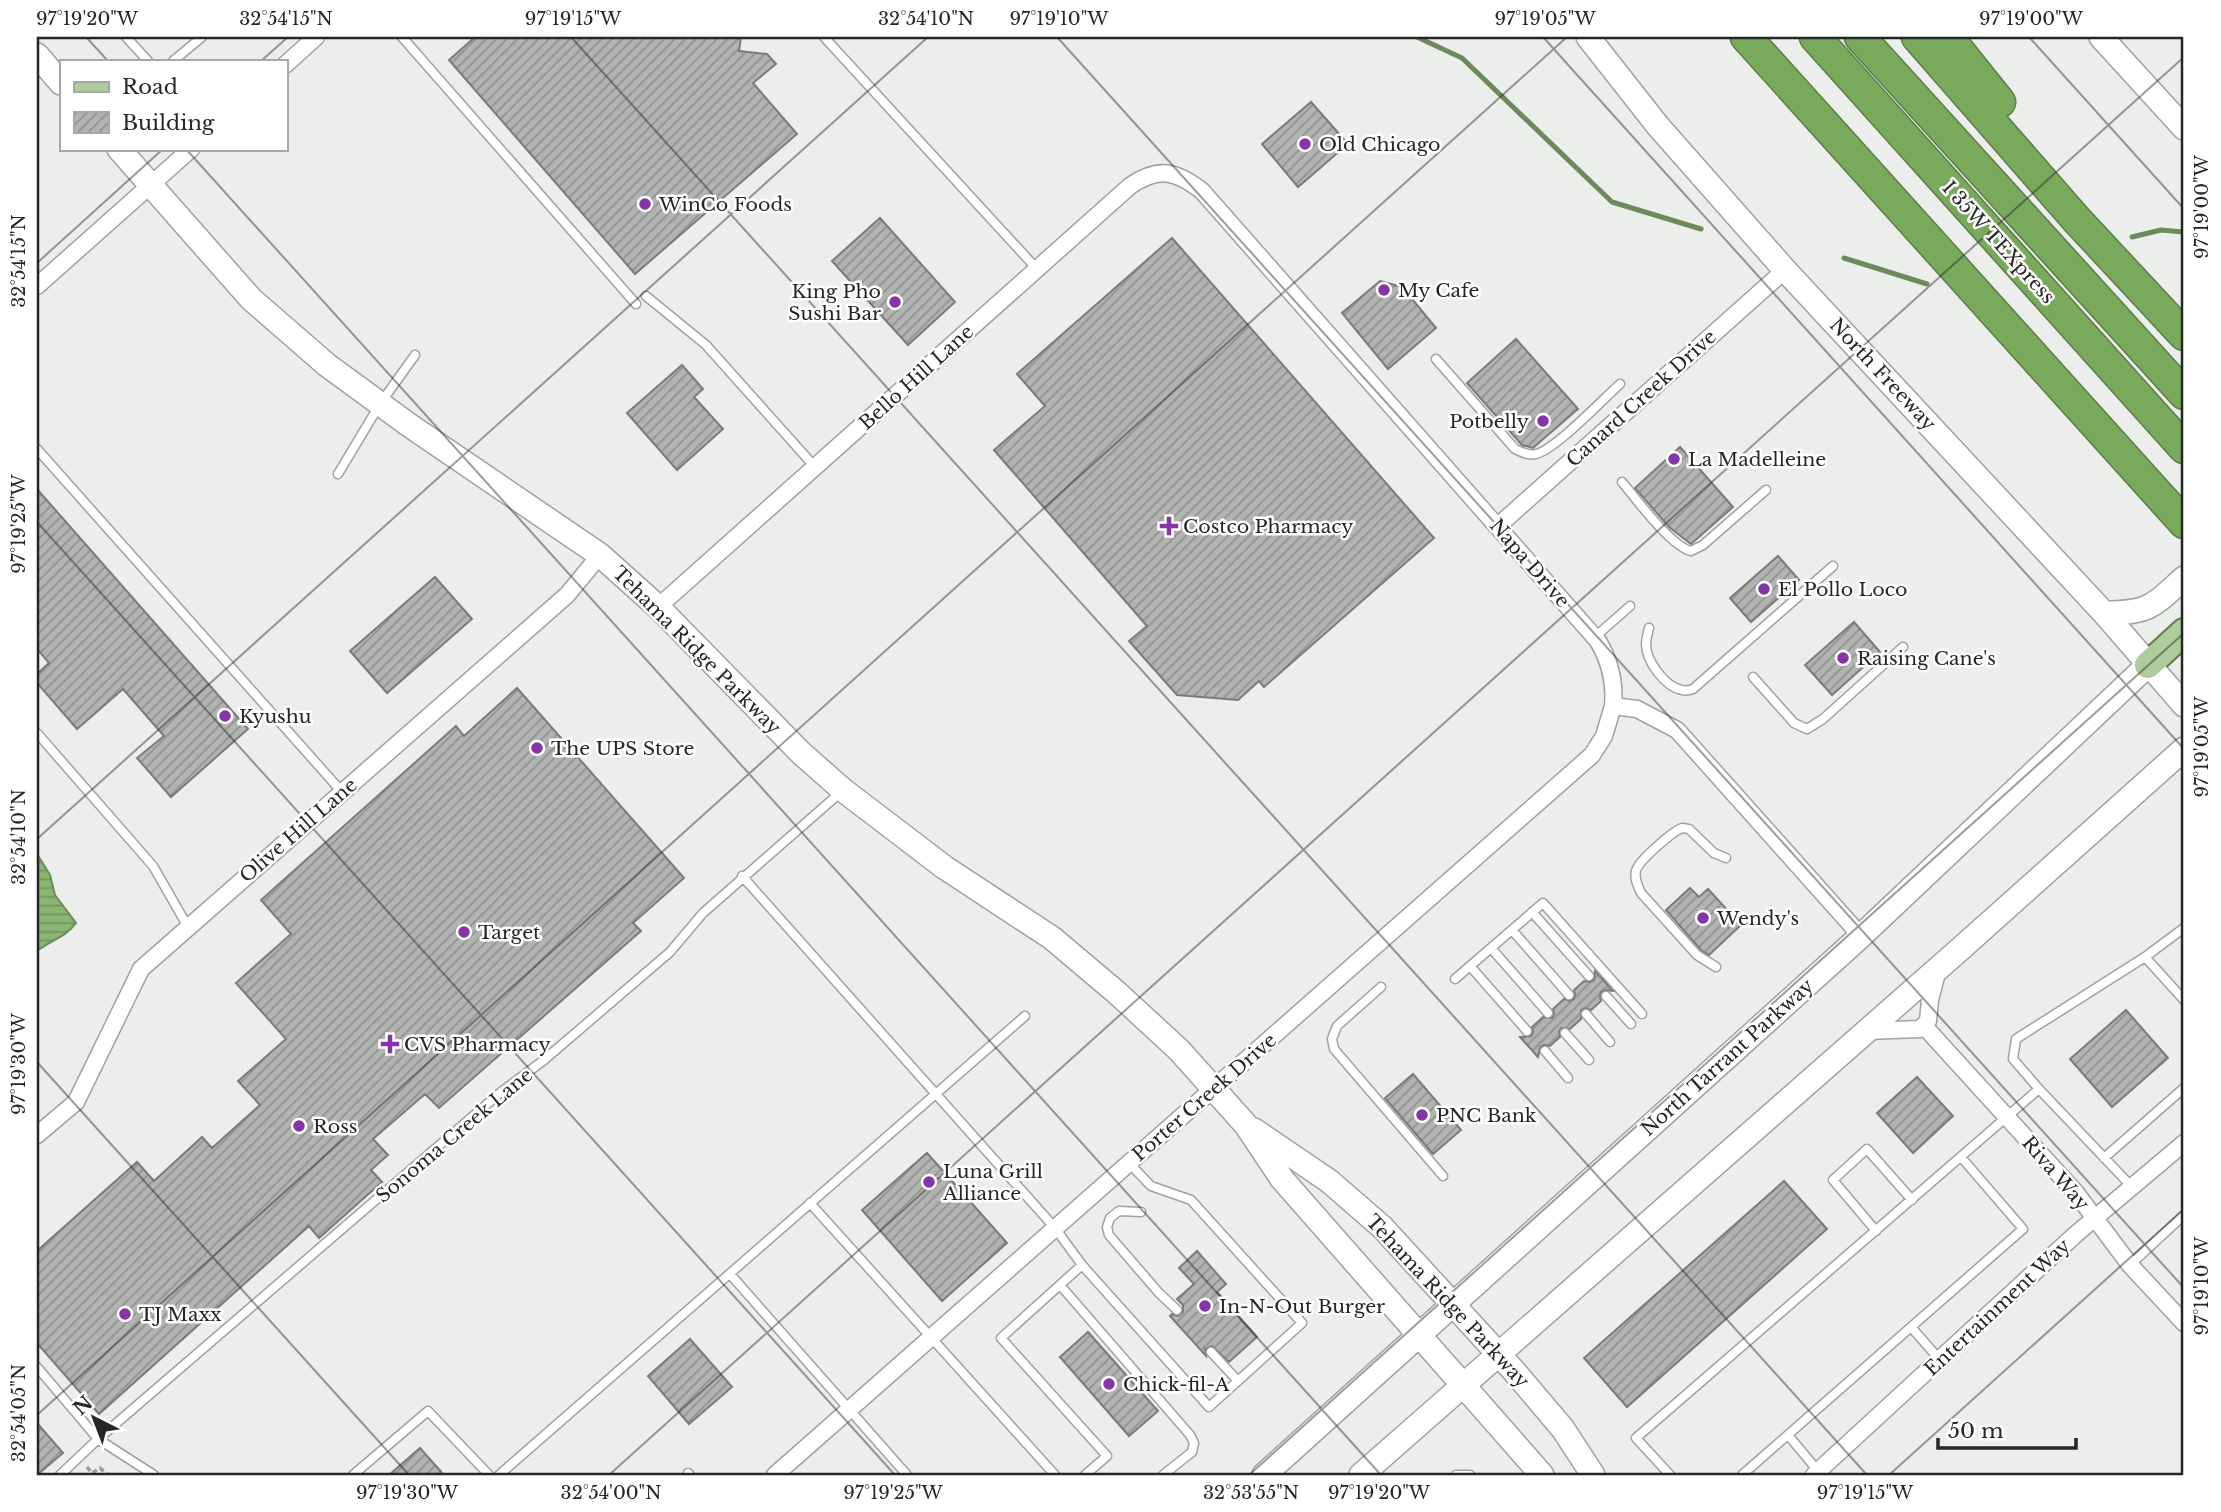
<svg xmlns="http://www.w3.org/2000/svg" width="2221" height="1512" font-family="'Libre Baskerville',serif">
	<defs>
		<pattern id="water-rules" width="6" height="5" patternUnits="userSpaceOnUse" patternTransform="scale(1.75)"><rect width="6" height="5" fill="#8ab671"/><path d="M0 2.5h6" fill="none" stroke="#71945d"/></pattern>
		<pattern id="building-hatch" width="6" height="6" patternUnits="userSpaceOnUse" patternTransform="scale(1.75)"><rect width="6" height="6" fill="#b2b4b1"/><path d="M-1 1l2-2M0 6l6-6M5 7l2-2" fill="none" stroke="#919290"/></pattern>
	</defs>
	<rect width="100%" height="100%" fill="#eceeeb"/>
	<path fill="url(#water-rules)" stroke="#6c8b5a" stroke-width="2" d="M37,854L50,875L55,895L76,923C66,937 51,940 37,951Z"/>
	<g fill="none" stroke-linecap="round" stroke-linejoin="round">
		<path stroke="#6c8b5a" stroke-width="5" d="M1417,37L1462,58L1612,202L1701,229
			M2132,237L2161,230L2184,232
			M1844,258L1927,284"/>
	</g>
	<path fill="url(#building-hatch)" stroke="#7a7c79" stroke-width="2" d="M475,37H741L739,51L767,54L776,64L753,83L797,134L635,274L449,60Z
		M1311,102L1348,144L1298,187L1262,144Z
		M880,218L955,302L908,345L832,261Z
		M1172,238L1434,538L1264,687L1259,681L1238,700L1177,695L1129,641L1147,626L994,450L1045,406L1017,374Z
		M1380,281L1402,287L1436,328L1388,369L1342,313Z
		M1516,339L1578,409L1533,448L1522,445L1467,383Z
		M682,365L703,389L694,397L723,429L677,470L627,413Z
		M1680,447L1733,507L1691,544L1669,527L1635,488Z
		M37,489L248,729L171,797L137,758L164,736L123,689L77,729L37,683V674L49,663L37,649Z
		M1778,556L1799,580L1751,622L1730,598Z
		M435,577L472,619L387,693L350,651Z
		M1854,622L1880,652L1832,695L1805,665Z
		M517,688L684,878L633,923L641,931L439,1108L425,1094L373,1139L388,1155L371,1170L382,1182L319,1238L309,1226L99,1414L37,1343V1251L137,1162L154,1181L202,1137L212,1148L260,1105L238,1081L286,1039L236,983L291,934L261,900L456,726L464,736Z
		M1690,888L1699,897L1708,889L1741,925L1709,955L1701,950L1666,910Z
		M1595,971L1613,991L1605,990L1601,992L1600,997L1601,1001L1591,1010L1585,1008L1581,1010V1019L1570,1029L1561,1028L1559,1032L1560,1037L1550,1046L1544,1045L1540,1047L1538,1057L1520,1037L1531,1036L1533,1032L1532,1027L1543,1017L1552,1018L1554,1014L1553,1009L1564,999L1570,1001L1574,999L1575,994L1574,990L1584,981L1590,982L1594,980Z
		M2126,1010L2168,1058L2112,1107L2070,1059Z
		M1413,1074L1461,1130L1433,1154L1385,1098Z
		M1917,1077L1953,1116L1913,1153L1877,1113Z
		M927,1153L1007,1243L942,1301L862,1210Z
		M1784,1181L1827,1229L1627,1407L1584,1358Z
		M1197,1251L1226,1284L1217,1292L1257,1337L1229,1362L1212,1346L1205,1349L1206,1356L1170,1316L1172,1314L1178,1316L1183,1312V1305L1177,1299L1194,1284L1179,1268Z
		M1088,1332L1158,1411L1129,1436L1060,1357Z
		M690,1339L732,1387L689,1424L648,1376Z
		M37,1423L63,1453L37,1475Z
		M420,1448L444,1475H389Z"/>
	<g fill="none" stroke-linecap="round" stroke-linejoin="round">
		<g stroke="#a0a29f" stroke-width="11">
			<path id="lane" d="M126,37L148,61
				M402,37L636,304
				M824,37L1037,269
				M173,61L202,37
				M646,296L706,345L815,467
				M1436,359L1515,449C1521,452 1529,456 1536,454C1556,449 1602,400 1620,384
				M37,449L342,792
				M338,474L380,404L415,355
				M1622,482C1636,499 1671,546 1691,551L1703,545L1766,490
				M1649,628C1648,633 1646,639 1646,644C1646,661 1665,687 1682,690C1686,691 1690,690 1693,689L1833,566
				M1595,637L1630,606
				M1753,677L1794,723L1807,729L1823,719L1903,647
				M37,733L153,866L188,927
				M742,876L1055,1228L1082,1265L1209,1407L1302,1323L1191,1200L1151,1186L1129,1163
				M1532,912L1589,976
				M1512,930L1569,995
				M1491,948L1548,1013
				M2145,957L2184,1000
				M1470,966L1527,1031
				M1716,967L1697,955L1641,893C1638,886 1634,879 1636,871C1638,861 1672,832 1682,828L1689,829L1714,853L1726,858
				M1455,979L1543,903L1642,1014
				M1381,987L1337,1026L1332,1039L1334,1049L1443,1176
				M1606,996L1631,1024
				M1586,1014L1610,1042
				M1565,1033L1589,1060
				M1545,1051L1568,1078
				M2104,1158L2184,1088
				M2132,1187L2039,1089L2013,1059L2016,1039L2145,957L2184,928
				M810,1203L1055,1475
				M1141,1212L1119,1211L1110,1218L1107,1227L1109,1235L1159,1293L1177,1310
				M1876,1231L1833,1180L1867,1149L1912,1200
				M1082,1265L1001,1338L1107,1456L1085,1475
				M2130,1265L2184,1215
				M730,1274L907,1475
				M1060,1285L1190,1435L1194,1443L1192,1452L1163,1475
				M1911,1327L1940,1360
				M1211,1352L1238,1381
				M37,1367L98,1439L154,1475
				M1788,1435L1818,1471
				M688,1473L690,1475
				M60,1475L98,1439L500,1093L544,1060L670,952L703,913L841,792
				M353,1475L428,1411L489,1475
				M499,1475L1025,1016
				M1456,1475H1470
				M1670,1475L1636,1438L2039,1089
				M1742,1475L2023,1229L1961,1157"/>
		</g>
		<g stroke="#a0a29f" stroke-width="19">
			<path id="street" d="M285,65L316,37
				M37,286L191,149
				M1498,526L1785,270
				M658,607L1130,186C1158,167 1175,170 1202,191L1598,641C1610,661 1615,683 1613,706L1637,709L1677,730L1861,936
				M1924,1026L2076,1193L2130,1265L2184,1323
				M1867,1031L1920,1029L1928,1021L1930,1000L1938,969
				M37,1135L76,1102L141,969L567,595L600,555
				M775,1475L1592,755L1604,736L1613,706
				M1814,1475L2076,1234L2184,1143"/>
		</g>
		<g stroke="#a0a29f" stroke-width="26">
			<path id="secondary" d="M1588,37L1658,126L1785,270L2104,613L2184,705
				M2101,37L2184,128
				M37,55L61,83
				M119,149L251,299L327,365L409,425L600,555L658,607L801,753L843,790L944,867L1052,938L1116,992L1179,1050L1246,1125L1282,1179L1542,1475
				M2104,613C2149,613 2152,607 2184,578
				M1254,1130L1329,1181L1382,1227L1514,1371L1563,1429L1593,1475
				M1264,1475L1861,936L2148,665
				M1361,1475L1958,951L2184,749"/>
		</g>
		<g stroke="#5c7c49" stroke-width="30">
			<path id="primary" d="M2148,665L2184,632"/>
		</g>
		<g stroke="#5c7c49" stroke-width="33">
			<path id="highway" d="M1746,37L2184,523
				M1815,37L2184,448
				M1860,37L2184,394
				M1917,37L2076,219L2184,335
				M1948,37L2000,102"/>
		</g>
		<path stroke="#9a9b99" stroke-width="3.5" stroke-dasharray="5 3.5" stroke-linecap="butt" d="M87,1467L92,1473L100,1468L108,1475"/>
		<use href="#lane" stroke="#fff" stroke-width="8"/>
		<use href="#street" stroke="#fff" stroke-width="16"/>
		<use href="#secondary" stroke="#fff" stroke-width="23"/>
		<use href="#primary" stroke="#afcc9d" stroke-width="26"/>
		<use href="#highway" stroke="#79aa5c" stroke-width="30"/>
	</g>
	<path fill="none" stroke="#252625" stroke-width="2" stroke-opacity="0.45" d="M86,37L108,61M571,37L1867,1475M1057,37L2184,1288M1543,37L2184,749M2029,37L2184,209M261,61L288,37M186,149L1381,1475M37,263L163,149M37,522L895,1475M37,839L928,37M37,1062L409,1475M37,1415L1567,37M609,1475L2184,57M1249,1475L2184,633M1889,1475L2184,1209"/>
	<g fill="#8535a5" stroke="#fff" stroke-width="2.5">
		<circle cx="1305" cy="144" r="7"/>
		<circle cx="645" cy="204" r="7"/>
		<circle cx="1384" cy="290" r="7"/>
		<circle cx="895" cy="302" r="7"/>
		<circle cx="1543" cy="421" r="7"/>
		<circle cx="1674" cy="459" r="7"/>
		<path d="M1165.5 515.5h7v7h7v7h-7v7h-7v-7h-7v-7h7z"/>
		<circle cx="1764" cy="589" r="7"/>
		<circle cx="1843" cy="658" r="7"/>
		<circle cx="225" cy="716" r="7"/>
		<circle cx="537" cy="748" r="7"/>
		<circle cx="1703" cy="918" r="7"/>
		<circle cx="464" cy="932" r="7"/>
		<path d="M386.5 1033.5h7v7h7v7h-7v7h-7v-7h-7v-7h7z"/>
		<circle cx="1422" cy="1115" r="7"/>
		<circle cx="299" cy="1126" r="7"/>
		<circle cx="929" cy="1182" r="7"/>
		<circle cx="1205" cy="1306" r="7"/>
		<circle cx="125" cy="1314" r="7"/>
		<circle cx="1109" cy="1384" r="7"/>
	</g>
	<g text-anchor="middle" stroke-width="5" stroke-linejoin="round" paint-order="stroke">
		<g font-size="19" fill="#252625" stroke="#fff" text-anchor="start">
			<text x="1319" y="151">Old Chicago</text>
			<text x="659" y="211">WinCo Foods</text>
			<text x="1398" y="297">My Cafe</text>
			<text x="881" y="298" text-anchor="end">King Pho<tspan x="881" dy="22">Sushi Bar</tspan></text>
			<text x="1529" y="428" text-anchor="end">Potbelly</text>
			<text x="1688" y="466">La Madelleine</text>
			<text x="1183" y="533">Costco Pharmacy</text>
			<text x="1778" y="596">El Pollo Loco</text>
			<text x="1857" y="665">Raising Cane's</text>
			<text x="239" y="723">Kyushu</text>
			<text x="551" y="755">The UPS Store</text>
			<text x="1717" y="925">Wendy's</text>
			<text x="478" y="939">Target</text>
			<text x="404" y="1051">CVS Pharmacy</text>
			<text x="1436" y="1122">PNC Bank</text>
			<text x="313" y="1133">Ross</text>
			<text x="943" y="1178">Luna Grill<tspan x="943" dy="22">Alliance</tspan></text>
			<text x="1219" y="1313">In-N-Out Burger</text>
			<text x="139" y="1321">TJ Maxx</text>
			<text x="1123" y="1391">Chick-fil-A</text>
		</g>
		<g font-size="19" fill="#252625" stroke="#fff">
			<text transform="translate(1999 242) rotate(48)" y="7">I 35W TEXpress</text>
			<text transform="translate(1883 374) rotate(47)" y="7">North Freeway</text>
			<text transform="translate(916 377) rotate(-42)" y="7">Bello Hill Lane</text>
			<text transform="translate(1641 398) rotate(-42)" y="7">Canard Creek Drive</text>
			<text transform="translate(1530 563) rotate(49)" y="7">Napa Drive</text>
			<text transform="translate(697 650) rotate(45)" y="7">Tehama Ridge Parkway</text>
			<text transform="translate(298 830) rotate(-41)" y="7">Olive Hill Lane</text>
			<text transform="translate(1727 1057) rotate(-42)" y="7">North Tarrant Parkway</text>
			<text transform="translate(1204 1097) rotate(-41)" y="7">Porter Creek Drive</text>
			<text transform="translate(454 1135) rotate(-40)" y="7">Sonoma Creek Lane</text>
			<text transform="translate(2056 1173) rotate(49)" y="7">Riva Way</text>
			<text transform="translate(1448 1301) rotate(47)" y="7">Tehama Ridge Parkway</text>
			<text transform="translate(1997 1307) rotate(-43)" y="7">Entertainment Way</text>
		</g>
	</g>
	<rect width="2221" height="1512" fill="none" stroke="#ffffff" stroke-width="77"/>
	<rect x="60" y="60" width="228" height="91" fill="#ffffff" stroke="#a8a8a8" stroke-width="2"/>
	<rect x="74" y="82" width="35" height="10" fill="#afcc9d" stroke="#a8a8a8" stroke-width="2"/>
	<text x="122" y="94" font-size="21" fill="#252625">Road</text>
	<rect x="74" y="112" width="35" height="21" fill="url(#building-hatch)" stroke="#a8a8a8" stroke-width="2"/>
	<text x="122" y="130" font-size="21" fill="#252625">Building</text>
	<g transform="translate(94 1418) rotate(318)" stroke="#ffffff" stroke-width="5" paint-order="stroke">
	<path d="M0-5L12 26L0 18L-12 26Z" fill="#252625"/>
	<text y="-10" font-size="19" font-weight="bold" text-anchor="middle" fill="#252625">N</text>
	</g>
	<path d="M1938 1438v10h138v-10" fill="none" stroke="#252625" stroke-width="3.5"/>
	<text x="1948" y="1438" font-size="21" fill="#252625" stroke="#ffffff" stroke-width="5" paint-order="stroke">50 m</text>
	<rect x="38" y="38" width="2144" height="1436" fill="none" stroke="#252625" stroke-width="2.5"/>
	<g font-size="18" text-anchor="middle" fill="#252625">
		<text x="87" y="25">97°19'20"W</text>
		<text x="286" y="25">32°54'15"N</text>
		<text x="573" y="25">97°19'15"W</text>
		<text x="926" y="25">32°54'10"N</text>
		<text x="1059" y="25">97°19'10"W</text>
		<text x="1545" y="25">97°19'05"W</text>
		<text x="2031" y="25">97°19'00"W</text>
		<text transform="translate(2202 207) rotate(-90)" y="6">97°19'00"W</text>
		<text transform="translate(19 261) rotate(-90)" y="6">32°54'15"N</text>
		<text transform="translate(19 524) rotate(-90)" y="6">97°19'25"W</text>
		<text transform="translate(2202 747) rotate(-90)" y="6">97°19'05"W</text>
		<text transform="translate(19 837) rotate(-90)" y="6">32°54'10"N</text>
		<text transform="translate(19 1064) rotate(-90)" y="6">97°19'30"W</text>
		<text transform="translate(2202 1286) rotate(-90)" y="6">97°19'10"W</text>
		<text transform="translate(19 1413) rotate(-90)" y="6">32°54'05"N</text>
		<text x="407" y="1499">97°19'30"W</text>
		<text x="611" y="1499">32°54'00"N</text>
		<text x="893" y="1499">97°19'25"W</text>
		<text x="1251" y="1499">32°53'55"N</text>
		<text x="1379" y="1499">97°19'20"W</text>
		<text x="1865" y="1499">97°19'15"W</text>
	</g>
</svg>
